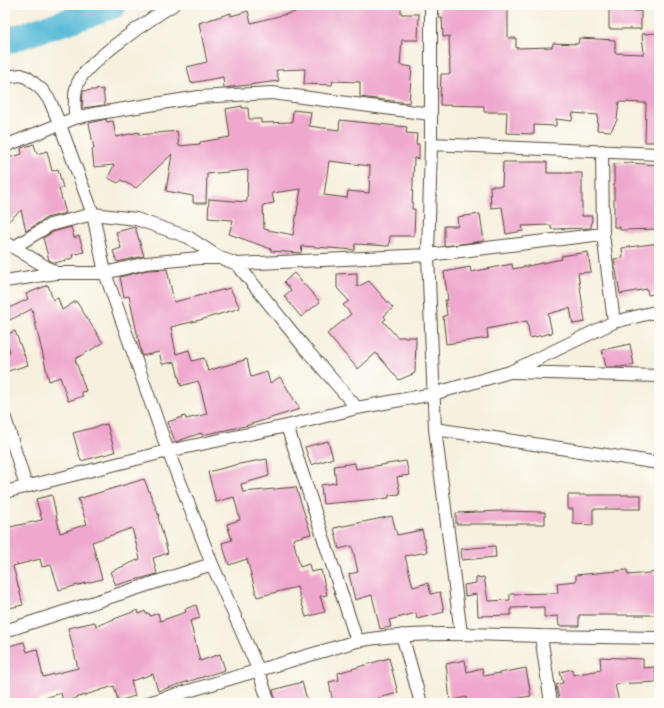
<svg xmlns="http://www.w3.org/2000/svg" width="664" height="708" font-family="'IM FELL Double Pica',serif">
	<rect width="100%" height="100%" fill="#fdfcf7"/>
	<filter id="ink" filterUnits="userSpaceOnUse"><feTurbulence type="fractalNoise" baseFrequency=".025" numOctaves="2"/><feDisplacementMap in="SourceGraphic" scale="8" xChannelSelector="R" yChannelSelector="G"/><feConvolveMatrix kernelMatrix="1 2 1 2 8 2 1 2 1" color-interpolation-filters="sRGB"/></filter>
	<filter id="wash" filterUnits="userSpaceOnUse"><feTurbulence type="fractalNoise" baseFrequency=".012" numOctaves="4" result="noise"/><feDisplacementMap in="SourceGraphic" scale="16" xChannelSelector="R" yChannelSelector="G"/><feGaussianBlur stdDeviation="0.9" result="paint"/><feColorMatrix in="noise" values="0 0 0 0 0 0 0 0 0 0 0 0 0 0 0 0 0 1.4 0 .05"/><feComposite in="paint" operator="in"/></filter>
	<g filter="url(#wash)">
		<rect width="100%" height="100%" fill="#f6f0de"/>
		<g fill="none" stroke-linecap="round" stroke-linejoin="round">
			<path stroke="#5abbd8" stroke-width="26" d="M5,42C41,28 78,20 114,5"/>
		</g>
		<g id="blocks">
			<path fill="#efa7cd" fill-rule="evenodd" d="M295,5H401V14H419L418,40H402L400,65L412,67L409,103L360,97V82L333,81L332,85L304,84L305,69L276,70L279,81L224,88L223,77L191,83L187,67L207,62L199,23L231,13V16L248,11L251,23L295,12Z
				M440,5H508V38H516V48L552,47L553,43L578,44L579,38L615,40V53L644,54L642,34L659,33V142H645L646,103L619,102L617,120L611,131L597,130L598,115L573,113L572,121L556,119V126L534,125V134L506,133L507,112H484V106L440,105L441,74H450L449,36L443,37L442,18H439Z
				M609,5H622V11H641V29H609Z
				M103,89L105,105L82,108L83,91Z
				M242,106V108H248L249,119H261V123L292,122L293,110L311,112L309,126L339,130L340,120L407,127L406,133L417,134L416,144H419V159L414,158L412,209H415L414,236H390L389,246L355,244V250L302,246L301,253L271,251V249L229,234L233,220L208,218L209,199L247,202L248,170L207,174L206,203H193V196L166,191L172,154L136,188L121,180L118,183L108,178L114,165L94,167L92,149H94L89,123L106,119L107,122L113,121L116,137L139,132V135L177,131L179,146L200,144V142L230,137L226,109ZM329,161L370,166L369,193L348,191L347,198L324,195ZM301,189L293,235L264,229L263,205L274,203L272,193Z
				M34,144L37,154L47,151L52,171L58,169L63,188L59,189L66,213L46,218L26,231L21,210L5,224V185L10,184L5,159L22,154L21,148Z
				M503,162H547V173H582V216H592L591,228L551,229V225L522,226L523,231L506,234L502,207L491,208L490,186H502Z
				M631,163L659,165V229L620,230V227H614V164Z
				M480,214L484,241L444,246V226H458L457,217Z
				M71,227L74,238L79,236L84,252L72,255L73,258L55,263L49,260L43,238L53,232Z
				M135,227L144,256L117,262L113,251L121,248L116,232Z
				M659,243V293L648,295L647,289L620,294L614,259L623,258L622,248Z
				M588,252L591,272L578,273L585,322L573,324L570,308L548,314L552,333L530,338L527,321L487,329L488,338L446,344L443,316L447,315L445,300H448L444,272L470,267L471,272L512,264L513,269L562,259L561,256Z
				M167,269L174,302L230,288L240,308L200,320L171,327L176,354L189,350L192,361L204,358L208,371L247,359L251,377L267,372L270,383L280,377L300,409L245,426L202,435L201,433L175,442L168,422L185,416L186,419L207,414L200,386L198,381L181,386L175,362L162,364L159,352L142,356L129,296L124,297L120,277L147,270Z
				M294,273L320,302L301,317L284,296L291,290L284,282Z
				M357,273V287L369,281L393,308L384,316L386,319L383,321L397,337H416L415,373L399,380L376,353L358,369L327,334L351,314L343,305L349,301L337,288V274Z
				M48,285L53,300L58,298L62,310L76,301L103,343L75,359L86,391L81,392L83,396L68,401L60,377L49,381L32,309L10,320L5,310L28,299L26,294Z
				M15,331L28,365L5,372V353L10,352L5,335Z
				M630,344L634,365L620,367H606L602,350Z
				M107,424L115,452L81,461L73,433Z
				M328,441L333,458L311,465L305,447Z
				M267,459L269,476L241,484L243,492L296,487L311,534L293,539L300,567L309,564L311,572L321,570L327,595L320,596L325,612L306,617L297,587L257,597L247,559L229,565L222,543L232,540L227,524L240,520L234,497L216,502L208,472L239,464Z
				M406,461L409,475L397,477L400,494L389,495V498L323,504L321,485L336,483L334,466L355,463L356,469Z
				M144,479L159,516L158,517L168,553L153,558L157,574L116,585L110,572L140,559L132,528L92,542L102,579L59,590L51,565L42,567L40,559L13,566L23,605L9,608L5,592V528L42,520L36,499L52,495L60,533L87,524L78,499Z
				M568,495H641V509H593V525L573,524V509H568Z
				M500,511L545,512V524H456V513Z
				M392,516L397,535L422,530L427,552L405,556L413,587L428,583L431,594L440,592L444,612L417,619L416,613L389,620L391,627L380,629L372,595L355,600L349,574L358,572L352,546L339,549L334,528Z
				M495,546L496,557L462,560L461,549Z
				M627,570L628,575L659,572V615H579V626H559L558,616L544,617V607L511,608V615L478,616L477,594L465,596L464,585L476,583V578L484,577L488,601L510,600V594L558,593L557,583L576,581V575Z
				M196,605L200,618L190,621L200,661L220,654L225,670L158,691L153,674L131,681L135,696L118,701L114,686L63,702L61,693L36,701L37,703H5V647L24,642L27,652L37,649L43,677L78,668L68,628L95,622L96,626L138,610L139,614L145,611L146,614L149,613L150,616L158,613L160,621L186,612L185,609Z
				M600,657L643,659V668L655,667L657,682L615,684L619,703H560L556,685L563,683L560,672L572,669L573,675L601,670Z
				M389,658L398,693L378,698L380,703H333L329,682L339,680L338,673Z
				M465,660L467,672L482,668L484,676L526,668L531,696L508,700L509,703H468L466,697L450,701L446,664Z
				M302,682L308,703H276L273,690Z"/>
		</g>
	</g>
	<g filter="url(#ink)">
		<use href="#blocks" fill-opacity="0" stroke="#57483b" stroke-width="1"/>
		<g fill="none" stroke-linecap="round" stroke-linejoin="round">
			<g stroke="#57483b" stroke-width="14">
				<path id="street" d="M431,5V144L428,255L435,429L659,463
					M5,77L21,75L28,78L42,90L50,101L60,125L93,214L105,273L168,451L212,564L258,669L269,703
					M75,118C75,105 73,90 80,79C90,60 153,17 173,5
					M431,144L659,154
					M5,146L75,118L93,114L199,97L272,93L430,114
					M602,151L603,234L614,322
					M5,242L56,273
					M14,247L50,225L93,214L136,219L188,237L220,258L237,264L304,347L357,408
					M237,264L428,255L603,234
					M5,281L56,273H105L146,263L199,258H220
					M512,372L659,376
					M5,418L26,486
					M287,426L357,641
					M435,429L461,634
					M5,492L168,451L287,426L357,408L433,394L510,372L614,322L659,311
					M5,631L212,564
					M402,635L421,703
					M541,636L551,703
					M148,703L357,641C418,630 479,635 540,636C580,637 619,637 659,638"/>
			</g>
			<use href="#street" stroke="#fff" stroke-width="12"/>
		</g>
	</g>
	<rect width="664" height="708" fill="none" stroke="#fdfcf7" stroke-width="20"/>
</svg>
